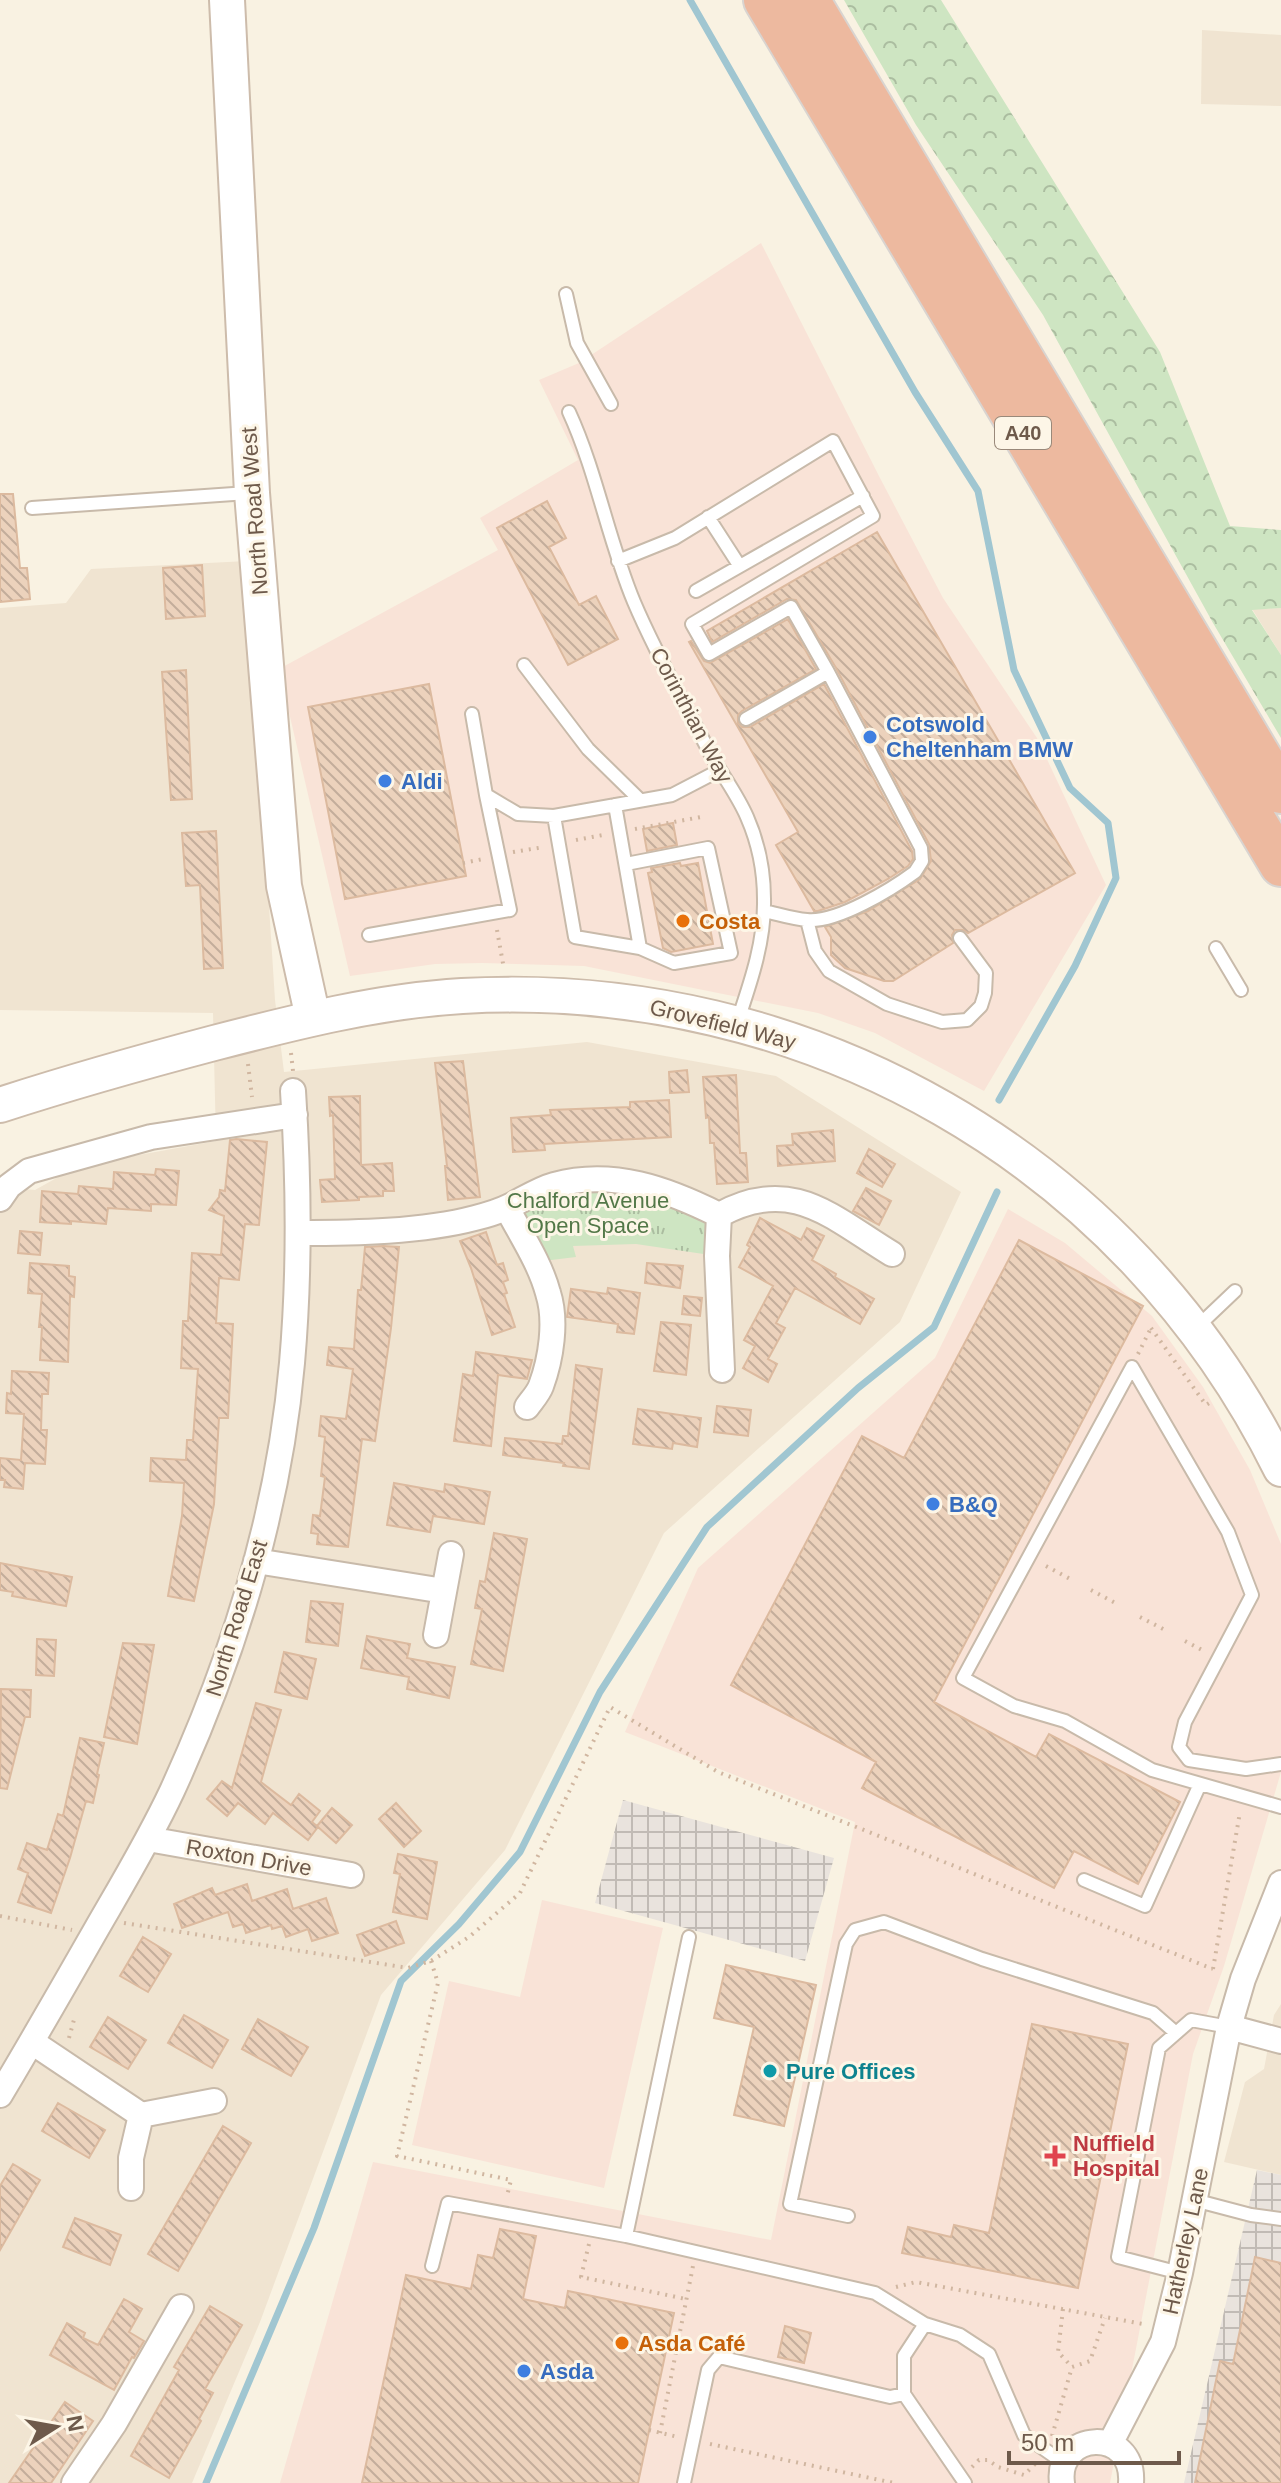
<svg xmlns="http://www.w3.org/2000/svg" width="1281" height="2483" font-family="Arial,sans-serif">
	<defs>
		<pattern id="industrial-grid" width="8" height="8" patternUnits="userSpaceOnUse" patternTransform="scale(2)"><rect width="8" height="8" fill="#e9e3dd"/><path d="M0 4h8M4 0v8" fill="none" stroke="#c1bbb5"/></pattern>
		<pattern id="grass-tufts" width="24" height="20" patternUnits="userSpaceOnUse" patternTransform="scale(2)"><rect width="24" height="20" fill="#cee5c2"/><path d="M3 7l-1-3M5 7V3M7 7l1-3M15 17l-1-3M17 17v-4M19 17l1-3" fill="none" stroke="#abbda0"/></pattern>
		<pattern id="forest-crowns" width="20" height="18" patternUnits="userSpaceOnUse" patternTransform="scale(2)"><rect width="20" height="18" fill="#cee5c2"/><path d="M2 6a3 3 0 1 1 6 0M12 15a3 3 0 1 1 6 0" fill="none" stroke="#abbda0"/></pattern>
		<pattern id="building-back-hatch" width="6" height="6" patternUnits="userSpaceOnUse" patternTransform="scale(2)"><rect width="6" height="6" fill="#ecd2bc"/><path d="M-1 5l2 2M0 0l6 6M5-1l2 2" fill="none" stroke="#c3ad9b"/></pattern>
	</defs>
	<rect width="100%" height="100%" fill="#f9f2e2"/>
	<path fill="#f0e4d1" d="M1202,30L1281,35V106L1201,104Z
		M247,561L275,1000L284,1072L587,1042L776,1076L961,1192L900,1322L664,1533L505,1850L381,1995L260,2322L192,2483H0V1187L35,1190L78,1166L216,1141L213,1013L0,1010V608L66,603L91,569Z
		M1281,608V655L1252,609Z
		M1281,2004V2175L1224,2162L1245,2082L1264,2069L1274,2015Z"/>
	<path fill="#f9e3d7" d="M761,243L880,478L943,598L1037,738L1106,885L984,1091L875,1033L818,1013L584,966L482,963L435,964L350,976L279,669L498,550L480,518L578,460L539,380L579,363Z
		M1008,1209L1065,1243L1152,1316L1203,1387L1250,1470L1281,1544V1772L1224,1966L1193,2054L1110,2483H280L373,2162L771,2240L855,1822L625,1732L698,1568L935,1358Z
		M542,1900L663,1928L604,2188L412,2145L449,1981L520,1997Z"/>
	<path fill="url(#industrial-grid)" d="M623,1800L834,1858L805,1961L595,1903Z
		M1257,2170L1281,2175V2483H1184Z"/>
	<path fill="url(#grass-tufts)" d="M583,1179L719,1215L717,1256L636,1244L573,1246L576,1257L535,1262L507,1208Z"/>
	<path fill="url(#forest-crowns)" d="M844,0H941L1160,352L1230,526L1281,530V608L1252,610L1281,655V738L1213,623L1043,315L916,125Z"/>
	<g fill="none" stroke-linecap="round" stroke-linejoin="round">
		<path stroke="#a0c6d1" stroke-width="7" d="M690,0L915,392L978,491L1014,670L1070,788L1108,823L1116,878L1075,966L999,1100
			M206,2483L314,2228L401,1981L459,1924L520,1852L600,1692L707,1527L858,1388L934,1327L997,1192"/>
	</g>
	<path fill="url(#building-back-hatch)" stroke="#dcba9f" stroke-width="2" d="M0,494H13L20,568H27L30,599L0,602Z
		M547,501L566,538L549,547L579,605L596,596L618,639L568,665L497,528Z
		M877,532L1075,873L968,933L963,930H955L952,935L953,943L893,981H884L845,968L831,955V937L825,927L868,911L920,879L931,861L929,844L836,668L796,600L787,599L712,642L707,631Z
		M202,565L205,616L166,619L163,568Z
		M788,619L816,669L742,711L738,715V723L742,727H750L824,684L912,851L913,859L908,866L888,879L845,902L818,911H814L776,845L798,832L689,642L691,641L704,661L710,663Z
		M186,670L192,799L171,800L162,672Z
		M429,684L466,876L345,899L308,707Z
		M673,823L677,845L647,851L643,829Z
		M216,831L223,968L204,969L200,885L186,886L182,833Z
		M680,863L681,866L698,863L713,944L671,952L663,948L648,873L652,872L651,868Z
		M463,1061L480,1197L448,1200L445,1166H447L435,1063Z
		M687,1070L689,1092L670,1093L669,1072Z
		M736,1075L740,1153H746L748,1182L717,1184L714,1143H710L709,1117L706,1118L703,1077Z
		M360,1096L361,1165L392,1163L394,1191H383V1196L359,1197V1200L322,1202L320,1180L335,1179L333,1115L330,1116L329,1097Z
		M669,1100L671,1137L544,1144L545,1150L513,1152L511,1118L551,1115L550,1110L630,1107V1102Z
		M833,1130L835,1161L778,1166L777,1146L793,1145L792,1134Z
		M236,1139L267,1142L259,1225L245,1224L239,1280L219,1278L216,1323L233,1324L228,1418H219L214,1504L194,1601L168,1596L182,1516L184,1483L150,1481L151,1458L186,1460L187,1440H193L198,1369L181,1368L183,1321H188L192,1253L221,1255L224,1216L209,1210L219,1197L220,1190L225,1191L230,1140Z
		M869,1149L895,1164L882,1187L857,1173Z
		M156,1169L179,1171L176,1205L151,1204V1211L108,1208L106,1224L71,1221V1224L40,1222L42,1191L78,1194L79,1186L113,1189L114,1172L155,1175Z
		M866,1188L891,1201L879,1225L853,1211Z
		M760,1218L801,1240L807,1228L824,1236L812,1260L836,1274L835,1277L874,1299L860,1324L795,1288L776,1323L785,1328L768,1359L777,1364L768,1382L743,1368L755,1346L744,1340L773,1286L739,1267L750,1247L747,1245Z
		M20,1231L42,1233L40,1255L18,1253Z
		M486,1232L497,1265L503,1263L508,1280L503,1282L507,1293L504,1294L515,1327L492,1335L471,1268L460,1241Z
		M1019,1240L1143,1306L934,1702L1036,1757L1049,1734L1180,1802L1138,1884L1074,1851L1054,1888L862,1788L876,1762L731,1685L862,1436L904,1458Z
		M383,1246L399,1247L391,1328L375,1441L362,1439L348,1547L317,1544L318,1534L311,1533L313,1515L320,1516L325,1477L321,1476L325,1437L319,1436L321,1416L346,1419L353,1369L327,1365L329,1347L354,1349L358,1290H361L365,1247Z
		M30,1263L69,1266V1276L75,1277L74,1297L70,1296L68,1362L40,1360L42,1327H39L42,1294L28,1293Z
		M647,1263L683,1266L680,1288L645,1283Z
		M608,1288L640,1293L634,1334L617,1332L618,1324L567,1317L571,1289L607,1294Z
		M684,1296L702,1298L700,1316L682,1314Z
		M661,1322L691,1325L686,1375L654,1371Z
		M476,1352L532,1360L527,1379L498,1375L491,1446L454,1441L463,1374L473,1376Z
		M576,1365L602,1369L589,1469L563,1466L564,1463L503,1455L505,1438L562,1444L563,1436H568Z
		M12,1371L49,1373L48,1394H42L41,1430H47L45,1464L25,1463L23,1489L4,1487L5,1480H0V1458L21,1460L24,1414L6,1413L7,1393L11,1394Z
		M717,1406L751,1410L748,1436L714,1432Z
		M638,1409L701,1418L697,1447L673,1443L672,1449L633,1444Z
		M394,1483L444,1492L445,1484L490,1492L484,1524L433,1516L430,1532L387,1525Z
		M494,1533L527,1539L503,1671L471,1664L482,1609L475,1608L480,1581L485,1582Z
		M0,1563L72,1577L66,1606L12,1596L13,1592L0,1590Z
		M311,1601L343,1604L338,1646L306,1642Z
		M367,1636L410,1644L407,1658L455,1667L449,1698L407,1689L409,1677L361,1668Z
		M37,1639L56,1640L54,1676L36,1675Z
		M123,1643L154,1645L137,1744L104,1737Z
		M284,1652L316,1659L307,1699L275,1692Z
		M1,1689L31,1690L30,1717H25L7,1789L0,1788Z
		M256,1703L281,1710L261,1782L291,1805L299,1794L320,1811L312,1822L317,1826L332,1808L352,1825L336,1843L318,1827L308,1840L273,1813L265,1824L238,1803L227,1816L207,1799L222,1781L232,1788Z
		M80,1738L104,1743L97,1774L99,1775L93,1803L86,1801L70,1858L51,1913L18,1902L28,1873L18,1869L27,1843L47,1850L58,1814L63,1816Z
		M396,1803L421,1831L404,1847L379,1819Z
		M398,1854L437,1862L427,1919L393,1912L400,1874L394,1873Z
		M247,1884L252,1901L287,1889L293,1909L326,1898L338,1933L312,1941L308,1929L286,1937L282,1926L272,1929L271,1925L246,1933L243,1924L233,1927L228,1912L182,1928L174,1904L212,1888L215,1895Z
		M396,1921L404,1943L365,1956L357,1935Z
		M143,1937L171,1954L148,1992L120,1976Z
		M726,1965L816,1985L784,2126L734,2115L754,2027L714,2018Z
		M184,2015L228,2040L212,2068L168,2043Z
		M108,2017L146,2040L128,2069L90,2047Z
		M258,2019L308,2047L291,2076L242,2049Z
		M1032,2024L1128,2044L1078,2288L902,2253L908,2227L951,2237L954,2225L989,2233Z
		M58,2103L105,2130L89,2158L42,2131Z
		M223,2126L251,2143L178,2271L148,2254Z
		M13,2164L40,2180L0,2250V2186Z
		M75,2218L121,2235L110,2265L63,2247Z
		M500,2229L536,2236L523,2299L565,2308L568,2291L674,2313L638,2483H362L406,2275L471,2289L478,2255L493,2258Z
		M1255,2257L1281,2263V2483H1195L1220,2361L1233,2364Z
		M124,2299L142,2309L129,2332L144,2341L134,2358L132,2357L114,2390L50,2355L67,2323L85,2333L83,2338L98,2345Z
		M210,2306L242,2325L205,2389L213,2393L199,2419L201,2421L169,2478L131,2456L179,2370L174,2367Z
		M785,2326L811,2333L804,2363L778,2357Z
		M65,2402L93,2421L51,2483H9Z"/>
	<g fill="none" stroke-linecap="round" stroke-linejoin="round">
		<g stroke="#c8baaa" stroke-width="16">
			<path id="lane" d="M566,294L577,343L611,404
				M569,412C597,473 608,540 634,602C656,654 684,703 710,753C722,775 737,794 747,817C758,842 764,872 764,899C765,942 750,984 737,1023
				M32,508L248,493
				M708,517L739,565
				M618,561L675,538L833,441L873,516L692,624L709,654L791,607L828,672L921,848L922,861L915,872C892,889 837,923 807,920C793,919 778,914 764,911
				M696,591L863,496
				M524,665L588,749L640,800
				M472,714L486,795
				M746,719L828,672
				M615,805L640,948
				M554,816L575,937L640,948L674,963L731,953L708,848L626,864
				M807,920L815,951L829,971L887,1004L942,1022L967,1020L981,1006L985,993L986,973L960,938
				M369,935L510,910L486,795L518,814L554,816L672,795L720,770
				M1216,948L1241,990
				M1195,1329L1235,1291
				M1281,1764L1246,1769L1189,1760L1179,1747L1185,1722L1252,1595L1228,1532L1132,1367L963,1678L1014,1706L1065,1721L1152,1770L1281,1807
				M1084,1880L1145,1906L1200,1784
				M1194,2200L1251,2215L1281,2219
				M848,2216L790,2204L846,1944L855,1930L884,1922L982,1959L1153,2013L1176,2033
				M626,2236L689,1937
				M432,2266L448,2203L626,2236L875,2293L925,2324L960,2335L989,2354L1024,2435L1064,2463
				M1180,2273L1118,2257L1159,2048L1191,2020L1229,2027
				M925,2324L904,2356V2394L965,2483
				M684,2483L708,2370L719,2357L890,2397L904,2394"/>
		</g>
		<g stroke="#c8baaa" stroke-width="28">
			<path id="street" d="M0,1199L9,1186L29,1171L151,1137L295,1115
				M507,1208C521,1235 540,1263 548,1293C557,1321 551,1359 541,1386C538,1394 531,1401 527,1407
				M719,1215C792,1175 831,1217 892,1254
				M719,1215L717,1256L722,1370
				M299,1233C354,1233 422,1232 475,1218C487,1215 500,1211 510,1206C524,1199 539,1189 554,1185C613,1169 667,1189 719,1215
				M256,1561L444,1591
				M436,1635L451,1554
				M148,1839L351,1875
				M1229,2027L1281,2041
				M32,2042L141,2115L214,2101
				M0,2095C33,2040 65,1984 97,1928C123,1883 150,1838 172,1791C234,1656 279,1511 292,1363C300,1272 299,1182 293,1091
				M131,2188V2158L141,2115
				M1110,2444L1163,2342L1180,2273L1229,2027L1243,1979L1281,1883
				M74,2483L114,2424L181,2307
				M1062,2483C1055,2431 1135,2426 1131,2483"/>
		</g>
		<g stroke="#cdbcab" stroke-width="38">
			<path id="secondary" d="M227,0L252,493L284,886L313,1018
				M0,1105C71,1082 142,1062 214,1043C295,1022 378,1001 462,996C807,977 1127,1158 1281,1469"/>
		</g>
		<g stroke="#d9d4d0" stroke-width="46">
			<path id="highway" d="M765,0L1281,865
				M808,0L1281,792"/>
		</g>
		<path stroke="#d0b6a0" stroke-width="4" stroke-dasharray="2 6" stroke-linecap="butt" d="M635,829L701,817
			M576,840L603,835
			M513,852L544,847
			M463,863L483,859
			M497,930L504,969
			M291,1053L293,1071
			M248,1064L252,1097
			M1151,1328L1206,1405L1211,1402
			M1138,1354L1152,1326
			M1046,1566L1072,1580
			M1091,1590L1119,1605
			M1140,1617L1167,1631
			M1185,1641L1204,1651
			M0,1916L72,1930
			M124,1923L408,1968L431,1961L469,1937L520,1893L610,1707L718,1772L1213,1969
			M431,1961L438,1983L397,2156L511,2180L507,2196
			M1213,1969L1240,1812
			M69,2038L75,2016
			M589,2244L581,2277L686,2299
			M896,2287L916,2282L1143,2324
			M1063,2309L1058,2352L1072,2367L1090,2361L1105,2318
			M649,2430L678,2437
			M660,2433L693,2266
			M1052,2436L1072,2367
			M710,2444L894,2483
			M972,2467L979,2460H988L998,2467L1024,2475L1036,2463"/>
		<use href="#lane" stroke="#fff" stroke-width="12"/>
		<use href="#street" stroke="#fff" stroke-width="24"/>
		<use href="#secondary" stroke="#fff" stroke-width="34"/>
		<use href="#highway" stroke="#edb99f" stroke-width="42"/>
	</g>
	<g fill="#3f7fe0" stroke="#fdf6e7" stroke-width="3">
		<circle cx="870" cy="737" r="8"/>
		<circle cx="385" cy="781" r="8"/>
		<circle cx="933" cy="1504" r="8"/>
		<circle cx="524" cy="2371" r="8"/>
	</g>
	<g fill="#e8710a" stroke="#fdf6e7" stroke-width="3">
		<circle cx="683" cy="921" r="8"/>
		<circle cx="622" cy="2343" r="8"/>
	</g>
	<circle fill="#0f9aa8" stroke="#fdf6e7" stroke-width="3" cx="770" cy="2071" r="8"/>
	<path fill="#e0444e" stroke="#fdf6e7" stroke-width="3" d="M1051 2144h8v8h8v8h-8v8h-8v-8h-8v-8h8z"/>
	<g text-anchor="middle" stroke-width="6" stroke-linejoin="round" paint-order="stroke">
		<rect fill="#fdf6e7" stroke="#99897a" stroke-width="2" x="995" y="417" width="56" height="32" rx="6"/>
		<g font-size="20" font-weight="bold" fill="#6e5a4b">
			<text x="1023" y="440">A40</text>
		</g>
		<g font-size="22" fill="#6e5a4b" stroke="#fdf6e7">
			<text transform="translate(254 511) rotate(-94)" y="8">North Road West</text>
			<text transform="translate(692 715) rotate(62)" y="8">Corinthian Way</text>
			<text transform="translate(723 1024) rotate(14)" y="8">Grovefield Way</text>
			<text transform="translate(236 1618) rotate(-73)" y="8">North Road East</text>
			<text transform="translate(249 1857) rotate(10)" y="8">Roxton Drive</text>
			<text transform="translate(1185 2241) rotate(-78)" y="8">Hatherley Lane</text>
		</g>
		<g font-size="22" font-weight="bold" fill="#366cbe" stroke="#fdf6e7" text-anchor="start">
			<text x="886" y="732">Cotswold<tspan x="886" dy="25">Cheltenham BMW</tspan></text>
			<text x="401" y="789">Aldi</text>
			<text x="949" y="1512">B&amp;Q</text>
			<text x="540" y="2379">Asda</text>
		</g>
		<g font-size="22" font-weight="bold" fill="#c56008" stroke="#fdf6e7" text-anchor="start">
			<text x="699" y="929">Costa</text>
			<text x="638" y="2351">Asda Café</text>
		</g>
		<g font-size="22" fill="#537848" stroke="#fdf6e7">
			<text x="588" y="1208">Chalford Avenue<tspan x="588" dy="25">Open Space</tspan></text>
		</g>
		<g font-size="22" font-weight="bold" fill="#0d838f" stroke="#fdf6e7" text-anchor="start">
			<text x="786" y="2079">Pure Offices</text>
		</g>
		<g font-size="22" font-weight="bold" fill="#be3a42" stroke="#fdf6e7" text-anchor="start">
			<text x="1073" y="2151">Nuffield<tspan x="1073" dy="25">Hospital</tspan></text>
		</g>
	</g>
	<g transform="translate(56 2427) rotate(79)" stroke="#fdf6e7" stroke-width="6" paint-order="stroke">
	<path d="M0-6L14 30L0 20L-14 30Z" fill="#6e5a4b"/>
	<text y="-12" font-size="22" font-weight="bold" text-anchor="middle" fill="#6e5a4b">N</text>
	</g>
	<path d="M1009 2451v12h170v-12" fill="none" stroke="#6e5a4b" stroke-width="4"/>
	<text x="1021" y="2451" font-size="24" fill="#6e5a4b" stroke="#fdf6e7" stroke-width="6" paint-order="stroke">50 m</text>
</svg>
